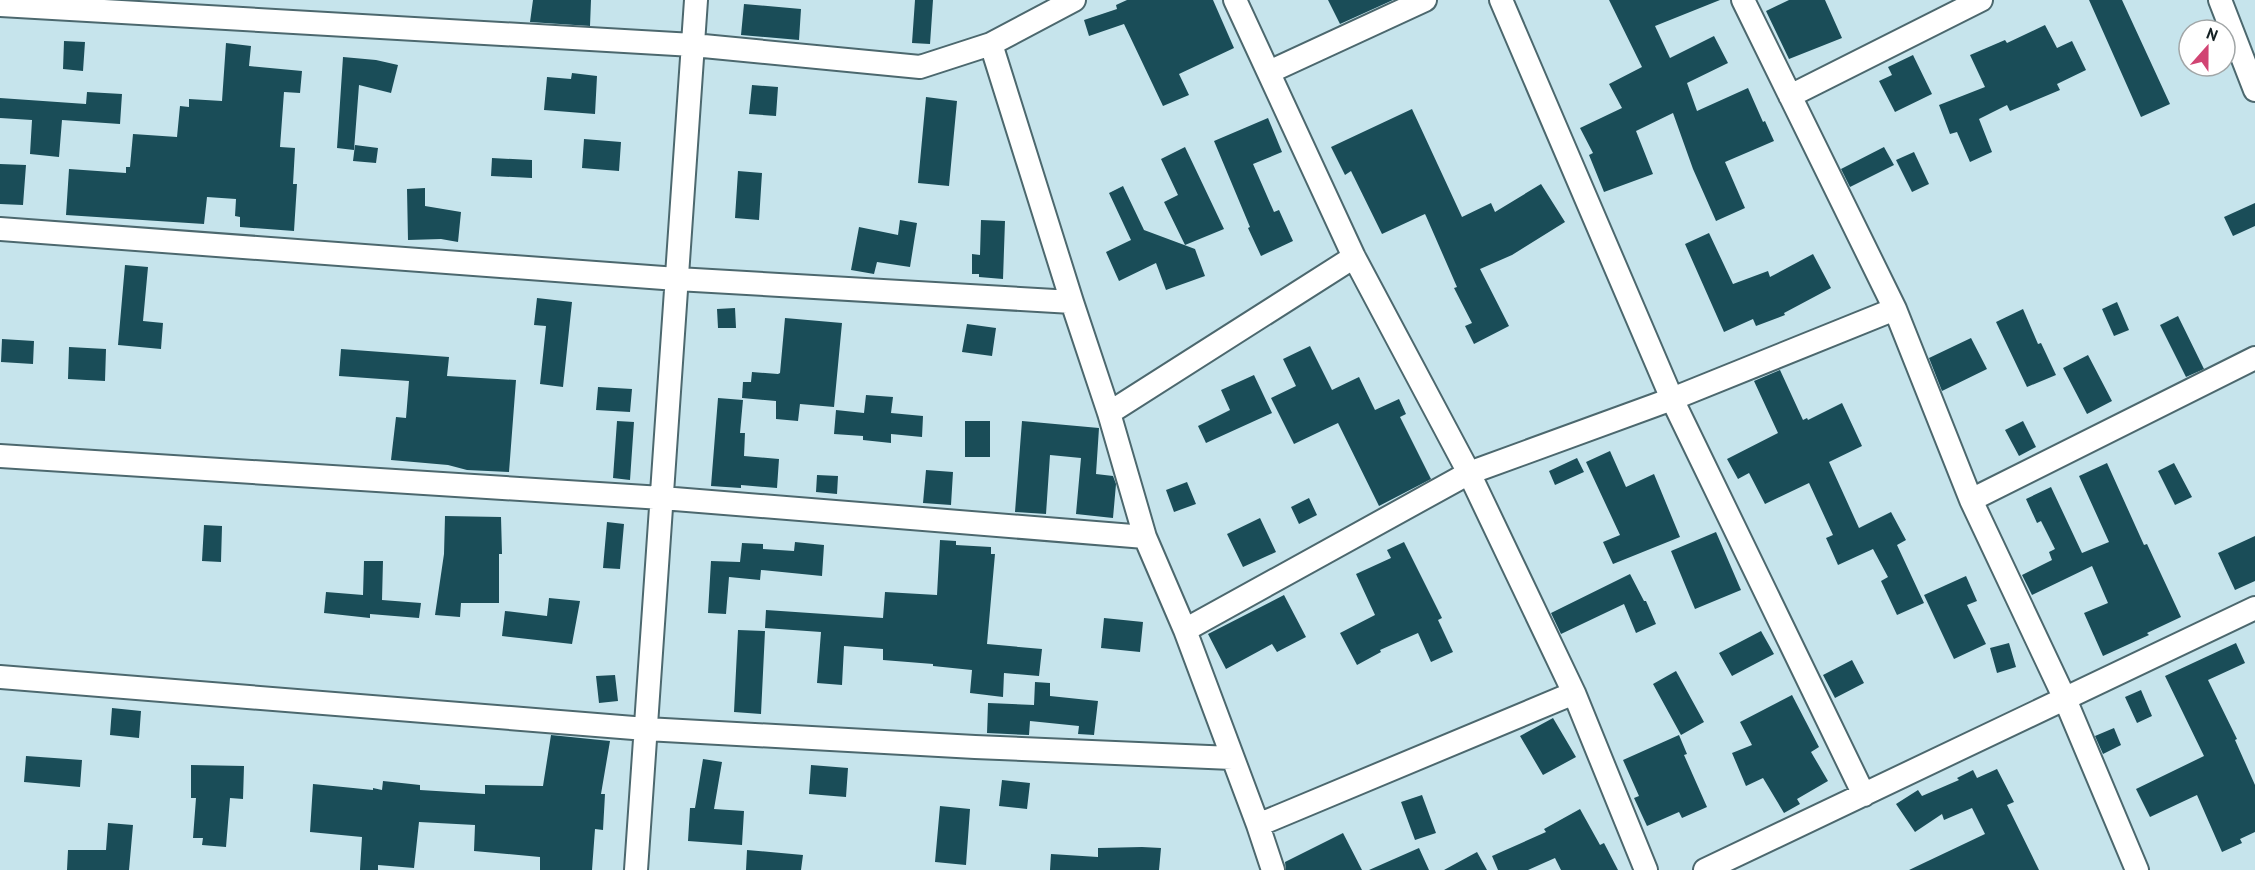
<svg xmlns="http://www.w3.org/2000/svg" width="2255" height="870" font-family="'PT Sans',sans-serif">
	<rect width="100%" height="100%" fill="#c6e4ec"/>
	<path fill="#1a4d58" d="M533,0H591L590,26L530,22Z
		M915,0H933L930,44L912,43Z
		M1127,0H1213L1234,48L1179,74L1189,95L1163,106L1124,24L1089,36L1084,20L1117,9L1116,5Z
		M1328,0H1393L1340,24Z
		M1609,0H1720L1655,26L1670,58L1714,36L1728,63L1687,83L1697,111L1748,88L1763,122L1765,121L1774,141L1725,162L1745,208L1716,221L1693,169L1673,113L1636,131L1653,174L1604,192L1589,155L1593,153L1580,128L1622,108L1609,84L1642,67Z
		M1789,0H1825L1842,38L1789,59L1766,11Z
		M2089,0H2122L2170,104L2141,117Z
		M744,4L801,9L799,40L741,35Z
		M2045,25L2057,48L2072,41L2086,70L2057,84L2060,90L2010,111L2007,105L1979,119L1992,152L1970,162L1957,132L1950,134L1939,105L1985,87L1970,55L2005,40L2007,43Z
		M64,41L85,42L83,71L63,69Z
		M226,43L251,46L249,66L302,71L300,93L284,92L280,147L295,148L293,184H297L294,231L240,227V217L235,216L236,199L207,197L204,224L66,215L69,169L126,173V167H130L133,134L177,137L180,106L189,107V99L222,101Z
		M1913,55L1932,94L1895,112L1879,81L1892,75L1888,67Z
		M343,57L376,60L398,65L391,93L359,85L354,150L337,148Z
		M572,73L597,76L595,114L544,110L547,77L571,79Z
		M752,85L778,87L776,116L749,114Z
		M87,92L122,94L120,124L62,120L59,157L30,154L32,120L0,118V98L86,104Z
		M926,97L957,101L949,186L918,183Z
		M1412,109L1462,217L1491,203L1495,212L1541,184L1565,222L1512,255L1480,269L1509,326L1474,344L1465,326L1472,323L1454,288L1457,287L1426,216L1425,214L1382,234L1351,171L1345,175L1331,147Z
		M1268,118L1282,152L1253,164L1274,212L1279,210L1293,241L1261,256L1248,228L1250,227L1214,141Z
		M584,139L621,142L619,171L582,168Z
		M355,145L378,148L376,163L353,161Z
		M1185,147L1224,229L1185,245L1164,202L1178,195L1161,159Z
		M1884,147L1894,165L1850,187L1841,169Z
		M1914,152L1929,184L1912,192L1896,160Z
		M492,158L532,160V178L491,176Z
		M0,164L26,165L23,205L0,204Z
		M738,171L762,173L759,220L735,218Z
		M1123,186L1144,230L1195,249L1205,276L1166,290L1156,263L1119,281L1106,252L1131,240L1109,193Z
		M425,188V206L461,212L458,242L441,239L408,240L407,189Z
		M2255,203V226L2233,236L2224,217Z
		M900,220L917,223L910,267L877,262L874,274L851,270L859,227L898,235Z
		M981,220L1005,221L1003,279L979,277V274H972V254L980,255Z
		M1709,233L1733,284L1768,271L1770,277L1813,254L1831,288L1784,313L1785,315L1756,326L1753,319L1724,332L1685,244Z
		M125,265L148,267L143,321L163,323L161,349L118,345Z
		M537,298L572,302L563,387L540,384L546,326L534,325Z
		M2117,302L2129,330L2114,336L2102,309Z
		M735,308L736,328H718L717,309Z
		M2023,309L2038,344L2041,343L2056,375L2027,387L1996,322Z
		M2178,316L2204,369L2186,377L2160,325Z
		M785,318L842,323L834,407L800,404L798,421L776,419V401L742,398L743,382H751L752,372L778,374L780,373Z
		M967,324L996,328L992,356L962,352Z
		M1971,338L1987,369L1942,391L1929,358Z
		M2,339L34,341L33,364L1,362Z
		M1310,346L1332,390L1359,377L1375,410L1399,399L1406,414L1400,417L1431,479L1379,506L1338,423L1294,444L1271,398L1296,386L1283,359Z
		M69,347L106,349L105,381L68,379Z
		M341,349L449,357L447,376L516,380L509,472L467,470L448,465L391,460L396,417L406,418L409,381L339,376Z
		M2088,355L2112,401L2087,414L2063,368Z
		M1780,370L1803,420L1807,418L1808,420L1842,403L1862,446L1829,462L1859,528L1891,512L1906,540L1897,545L1924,603L1897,615L1881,581L1888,577L1873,549L1838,565L1826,538L1833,535L1809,483L1765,504L1749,473L1738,479L1727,459L1778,433L1754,381Z
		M1254,375L1272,413L1206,443L1198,426L1230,410L1221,390Z
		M598,387L632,389L630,412L596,410Z
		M866,395L893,397L891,413L923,416L922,437L891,434V443L863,440V436L834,434L836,410L864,413Z
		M718,398L743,400L740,433H745L744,456L779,459L777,488L741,485V488L711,486Z
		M617,421L634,422L630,480L613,478Z
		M965,421H990V457H965Z
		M1022,421L1099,428L1096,474L1113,476L1116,484L1113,518L1076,514L1081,458L1050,455L1046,514L1015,512Z
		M2023,421L2036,447L2019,456L2005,430Z
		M1610,451L1626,487L1654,474L1680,537L1613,564L1603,542L1620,535L1586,462Z
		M1577,458L1584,472L1555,485L1549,471Z
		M2107,463L2144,545L2147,544L2181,617L2147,633L2149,635L2103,656L2084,613L2108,603L2092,566L2032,595L2022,575L2052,560L2049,552L2055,549L2041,521L2037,523L2026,499L2051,487L2082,553L2109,542L2079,476Z
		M2174,463L2192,497L2175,505L2158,471Z
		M926,470L953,472L951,505L923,503Z
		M817,475L838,476L837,494L816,492Z
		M1187,482L1196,504L1174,512L1166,490Z
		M1309,498L1317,515L1299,524L1291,507Z
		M445,516L501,517L502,554H499V603H461L460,617L435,615L444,554Z
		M1260,518L1276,552L1243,567L1227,534Z
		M607,522L624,524L620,569L603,568Z
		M204,525L222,526L221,562L202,561Z
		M1716,532L1741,590L1695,609L1671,551Z
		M2255,536V581L2235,590L2218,553Z
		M940,540L956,541V545L991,547V554H995L987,644L1042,649L1039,676L1004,673L1003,697L970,693L972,670L933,666V664L883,660V649L844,646L842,685L817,683L821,632L765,628L766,610L883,618L885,592L937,595Z
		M795,542L824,545L822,576L761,570L760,580L729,577L726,614L708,613L711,561L740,562L742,543L763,544V549L794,551Z
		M1404,542L1442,618L1438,620L1453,652L1431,662L1418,633L1380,650L1381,652L1357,665L1340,633L1375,615L1356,574L1391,558L1387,550Z
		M364,561H383L382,600L421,603L419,618L370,614V618L324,613L326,592L363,595Z
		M1630,574L1644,601H1646L1656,624L1636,633L1624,604L1561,634L1551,613Z
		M1966,576L1977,601L1967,605L1986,644L1954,659L1924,595Z
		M1284,595L1306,637L1277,652L1272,644L1226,669L1208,634Z
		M549,598L580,601L572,644L502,636L505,611L547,616Z
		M1104,618L1143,622L1140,652L1101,648Z
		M738,630L765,631L761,714L734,712Z
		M1761,631L1774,654L1732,676L1719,653Z
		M2009,643L2016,667L1997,673L1990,648Z
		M2236,643L2245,663L2208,680L2237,739L2235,740L2255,785V832L2240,839L2242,843L2222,852L2197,795L2150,817L2136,789L2204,756L2165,676Z
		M1852,660L1864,683L1835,698L1823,675Z
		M1676,671L1704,722L1681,735L1653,684Z
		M615,675L618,701L599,703L596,676Z
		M1035,682L1050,683V696L1098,701L1094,735L1078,734L1079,726L1030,721L1029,735L987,733L988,703L1034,705Z
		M2141,690L2152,716L2137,723L2125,697Z
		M1792,695L1819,747L1811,752L1828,781L1797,799L1800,804L1784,813L1763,778L1746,786L1732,753L1752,745L1740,722Z
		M112,708L141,711L139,738L110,735Z
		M1553,718L1576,757L1543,775L1520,736Z
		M2114,728L2121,745L2103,754L2095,736Z
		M551,735L610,741L601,794H605L603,830L595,829L592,870H540V857L474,851L475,825L419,822L414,868L378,865V870H360L362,837L310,832L313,784L373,790V788L382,790L383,781L420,785V790L485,794V785L543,786Z
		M1679,735L1687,754L1684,755L1707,807L1682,818L1679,812L1647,826L1634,798L1639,796L1623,760Z
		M26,756L82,760L80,787L24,782Z
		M703,759L722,762L714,809L744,811L742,845L688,841L690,808H695Z
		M191,765L244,766L243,799L230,798L226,847L202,845L203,838H193L196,798H191Z
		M811,765L848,768L846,797L809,794Z
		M1997,769L2014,802L2007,805L2039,870H1909L1985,834L1972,808L1944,820L1942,814L1915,832L1896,804L1918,790L1922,796L1959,780L1957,778L1973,770L1977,778Z
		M1002,780L1030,783L1027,809L999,806Z
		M1422,795L1436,833L1415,840L1401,802Z
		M940,806L970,809L966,865L935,862Z
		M1580,809L1600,845L1604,843L1618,870H1561L1555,858L1528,870H1498L1492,856L1546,832L1544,829Z
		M108,823L133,825L129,870H67L68,850H106Z
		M1343,833L1362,870H1286L1285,862Z
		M1142,847L1161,848L1159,870H1050L1051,854L1098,857V848Z
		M1419,848L1429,870H1369Z
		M747,850L803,855L801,870H746Z
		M1477,852L1487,870H1444Z"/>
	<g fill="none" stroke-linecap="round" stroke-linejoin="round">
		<g stroke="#4c686e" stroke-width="26">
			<path id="minor" d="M1235,0L1354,257L1469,473L1574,693L1646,870
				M1501,0L1672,399L1864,795
				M1743,0L1895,309L1971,500L2065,699L2137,870
				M2220,0L2255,90
				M0,5L693,45L920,67L991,44L1074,0
				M991,44L1072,302L1109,413L1145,537L1185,630L1258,825L1273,870
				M1269,72L1425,0
				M1790,96L1981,0
				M0,229L677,279L1072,302
				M1109,413L1354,257
				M0,456L662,498L1145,537
				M1971,500L2255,358
				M1185,630L1469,473L1672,399L1895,309
				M0,677L646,729L975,747L1232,758
				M1258,825L1574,693
				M636,870L696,0
				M1705,870L2255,608"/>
		</g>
		<use href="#minor" stroke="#fff" stroke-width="22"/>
	</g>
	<g transform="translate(2207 48) rotate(21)"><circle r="28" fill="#ffffff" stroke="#a1a6a7" stroke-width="1.5"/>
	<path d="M0-4.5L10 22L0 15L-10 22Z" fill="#d14473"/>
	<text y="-9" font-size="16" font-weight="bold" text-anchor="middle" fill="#142023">N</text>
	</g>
</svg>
